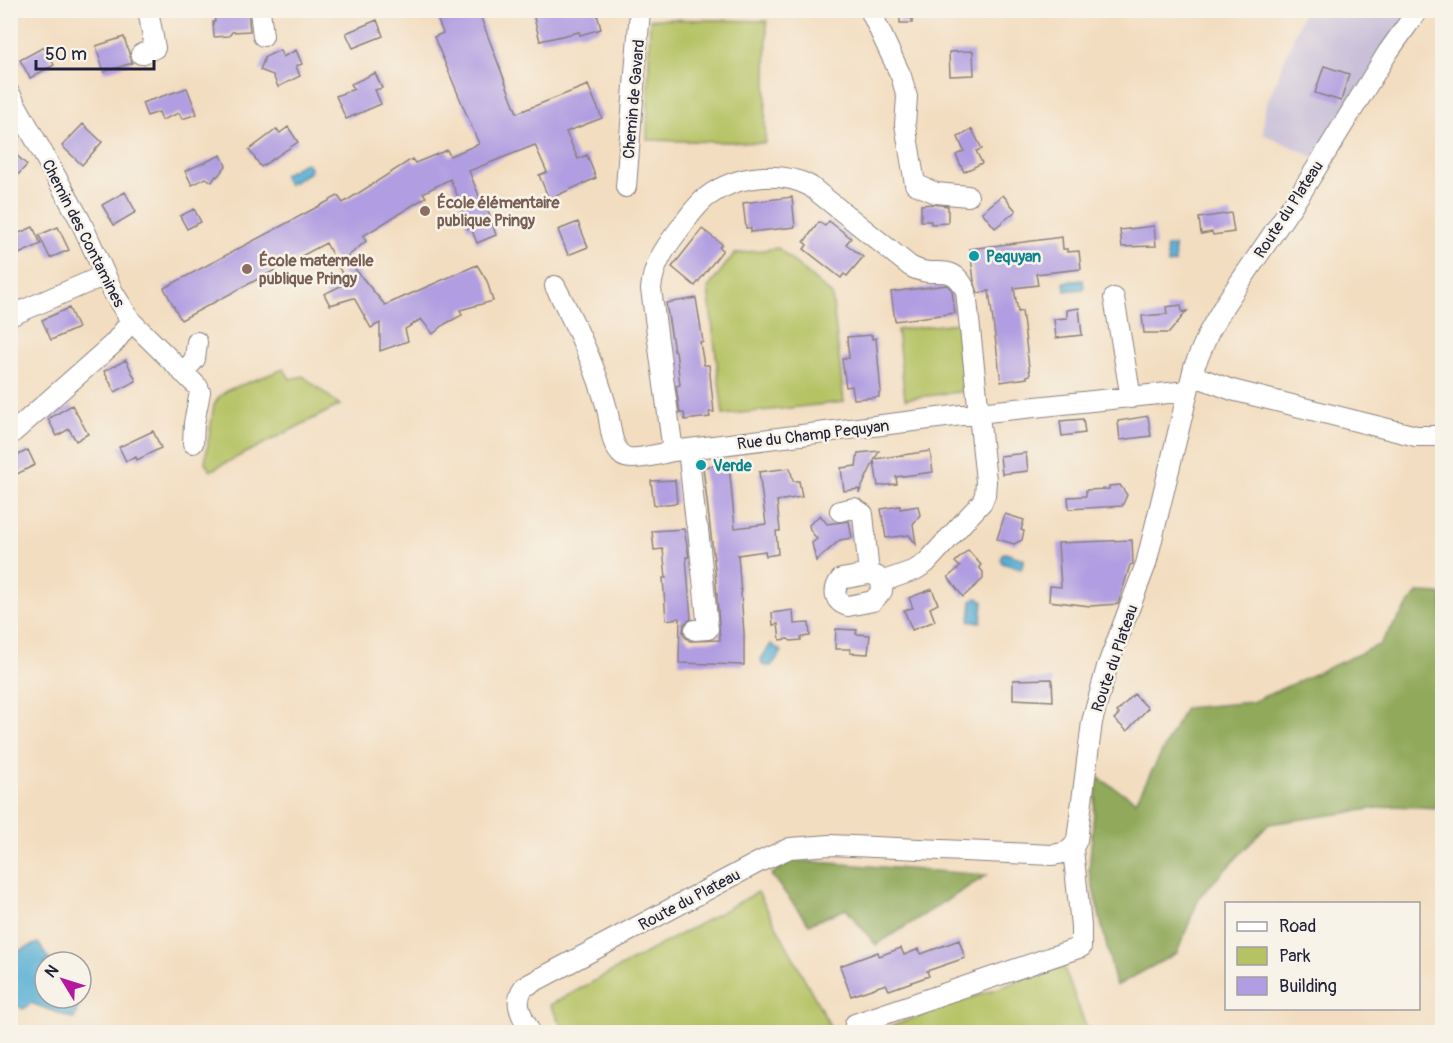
<svg xmlns="http://www.w3.org/2000/svg" width="1453" height="1043" font-family="Pangolin,sans-serif">
	<rect width="100%" height="100%" fill="#f7f3e8"/>
	<filter id="ink" filterUnits="userSpaceOnUse"><feTurbulence type="fractalNoise" baseFrequency=".0167" numOctaves="2"/><feDisplacementMap in="SourceGraphic" scale="12" xChannelSelector="R" yChannelSelector="G"/><feConvolveMatrix kernelMatrix="1 2 1 2 8 2 1 2 1" color-interpolation-filters="sRGB"/></filter>
	<filter id="wash" filterUnits="userSpaceOnUse"><feTurbulence type="fractalNoise" baseFrequency=".008" numOctaves="4" result="noise"/><feDisplacementMap in="SourceGraphic" scale="24" xChannelSelector="R" yChannelSelector="G"/><feGaussianBlur stdDeviation="1.35" result="paint"/><feColorMatrix in="noise" values="0 0 0 0 0 0 0 0 0 0 0 0 0 0 0 0 0 1.4 0 .05"/><feComposite in="paint" operator="in"/></filter>
	<g filter="url(#wash)">
		<rect width="100%" height="100%" fill="#f3ddc0"/>
		<path fill="#c8bfd8" d="M1303,11H1410L1314,157L1263,134L1265,108L1302,16Z"/>
		<path fill="#b6c365" stroke="#6c7250" stroke-width="1.5" d="M650,19L767,21L765,143L647,140Z
			M778,248L832,295L844,402L723,415L708,288L734,254Z
			M958,323L965,391L905,399L897,330Z
			M284,369L290,379L303,376L340,405L210,471L205,462L214,405L219,397L228,390Z
			M758,892L830,1026L819,1032H565L550,1005Z
			M1063,965L1088,1032H875Z"/>
		<path fill="#90a95a" stroke="#59664a" stroke-width="1.5" d="M1417,593L1442,594V808L1392,806L1269,824L1200,896L1177,953L1116,986L1089,871L1097,777L1136,801L1185,708L1252,702L1379,645Z
			M790,860L987,875L876,945L846,909L809,924L771,875Z"/>
		<path fill="#57aed4" stroke="#3c6888" stroke-width="1.5" d="M307,163L310,167V172L288,185L283,175L302,164Z
			M1174,246L1175,263L1168,264L1166,247Z
			M1083,280L1084,289L1065,291L1064,282Z
			M1005,553L1024,559L1021,569L1002,563L1001,560L1002,554Z
			M975,598L980,599L983,602L981,622L970,621L972,601Z
			M771,644L782,652L771,666H765L762,664L761,659Z
			M38,943L51,962H45V998H75L79,1004L74,1019L31,1003L23,1009L11,1001V954Z"/>
		<g id="blocks">
			<path fill="#b19de1" d="M248,10L250,31L232,32L229,36L214,37L213,22H215L214,12Z
				M450,10H478L517,113L588,85L602,118L566,132L578,159L587,155L596,178L549,199L539,175L547,172L535,145L469,171L482,203L485,202L496,235L477,243L471,228L468,229L461,212L464,211L450,179L423,193L426,197L363,236L366,241L346,258L385,305L477,265L487,281L493,301L460,310L462,315L445,324L433,334L421,319L405,329L408,341L380,351V323L371,328L354,298L330,305L324,294L347,283L326,243L181,320L164,288L338,196L343,203L412,159L415,163L447,150L450,156L479,144L434,37L443,33L436,16Z
				M532,10H596L601,29L580,35L579,32L540,41Z
				M900,10H912V23H900Z
				M377,20L383,36L353,48L346,33Z
				M124,37L132,63L104,72L96,46Z
				M44,47L54,65L30,78L20,60Z
				M280,50L283,57L296,50L302,64L296,66L300,76L278,87L273,75L260,70L265,57Z
				M973,51L974,75L950,76L949,52Z
				M1324,66L1349,74L1341,101L1315,93Z
				M375,73L382,88L375,90L381,104L346,119L336,96L354,89L351,84Z
				M187,88L197,114L182,119L179,113L162,120L159,112L147,116L142,103Z
				M83,124L102,142L82,165L62,146Z
				M288,127L298,142L261,167L249,150L277,129L280,133Z
				M972,129L982,149L976,151L982,163L964,172L956,155L964,151L958,137Z
				M10,149L27,165L10,183Z
				M221,155L226,166L217,177L216,176L212,182L206,178L192,185L185,171Z
				M125,192L136,212L114,225L102,205Z
				M1003,195L1016,211L995,228L982,212Z
				M792,197L795,227L751,232V228H746L743,203Z
				M933,204L948,206V223L931,224V221H921V205Z
				M194,209L201,222L187,229L180,216Z
				M1231,213L1234,232L1213,235L1212,232L1201,234L1199,218Z
				M829,221L851,238L846,244L863,257L847,276L844,274L841,278L804,249L807,245L804,242L819,222L825,226Z
				M578,222L588,247L568,255L558,230Z
				M1154,226L1156,246L1122,247L1120,230Z
				M33,227L41,244L10,258V237Z
				M58,227L69,250L50,258L39,235Z
				M702,229L722,244L719,247L723,250L695,286L672,267Z
				M1062,237L1063,249H1067V252L1079,251L1081,269L1036,274L1038,285L1014,288L1018,312L1022,311L1030,375L1027,376V378L1001,382L989,291L978,293L974,281L970,249Z
				M947,285L952,290L955,313L895,321L891,292Z
				M696,298L703,342H700L704,365H709L714,412H709L710,417L685,420L684,413H680L676,386L680,385L676,351H674L666,303Z
				M1181,305L1182,312L1187,311L1169,333H1144L1142,316L1167,314L1166,307Z
				M69,308L78,328L51,340L42,320Z
				M1079,308L1082,335L1056,338L1054,319L1067,318V310Z
				M872,335V339L876,338L881,392L879,393V397L854,399L852,386L846,387L842,359L849,358L847,337Z
				M126,360L136,381L115,392L104,371Z
				M72,405L88,434L76,441L69,429L57,436L48,419Z
				M1148,416L1151,436L1120,440L1118,421Z
				M1083,419L1085,433L1062,436L1060,421Z
				M153,431L161,448L137,460L136,457L126,461L119,447Z
				M28,450L35,465L15,475L10,465V459Z
				M879,451L875,459L930,451L933,472L896,477L897,484L878,486L874,461L859,493V489L844,491L841,468L856,466L858,453Z
				M1026,453L1028,471L1002,474L1000,456Z
				M729,464L735,528L766,524L759,472L790,468L793,481H799L802,497L777,501L780,531H776L778,554L766,556L765,551L738,555L744,633V665L679,663L680,618L666,620L663,578H666L663,549L654,550L652,531L684,529L689,557H686L691,619L684,624L683,632L685,637L690,641L720,640L715,569L703,467Z
				M675,480L677,503L654,505L651,481Z
				M1120,485L1127,495L1122,506L1069,509L1068,497L1086,496V490L1109,489V486Z
				M900,506V509L918,506L920,515L913,524L916,544L909,535L886,538L881,509Z
				M1005,514L1024,520L1021,530L1024,531L1022,540L1014,544L997,539Z
				M820,515L827,524L849,521L852,538L840,540L816,561L812,543L817,539L810,530L809,525Z
				M1132,540L1133,564L1130,565L1118,604L1090,606L1049,601L1050,586L1061,587L1058,543Z
				M968,550L981,565L979,567L983,572V579L963,597L948,577L960,567L955,562Z
				M932,589L938,604L930,608L935,621L912,630L904,610L913,608L909,598Z
				M793,610L794,624L809,623L810,636L801,637V640L791,641L788,639L780,640L778,624L773,625L772,613Z
				M836,629L857,630L856,634L870,635L868,654L850,653V649H835Z
				M1052,679L1053,701L1013,699V680Z
				M1134,694L1148,708L1127,731L1114,719L1119,714L1117,712Z
				M959,940L965,958L927,971L929,976L889,990L886,984L851,996L840,966L878,952L879,956L901,948L904,955L919,949L921,954Z"/>
		</g>
	</g>
	<g filter="url(#ink)">
		<use href="#blocks" fill-opacity="0" stroke="#8a807e" stroke-width="1.5"/>
		<g fill="none" stroke-linecap="round" stroke-linejoin="round">
			<g stroke="#8a807e" stroke-width="22">
				<path id="minor" d="M260,10L263,36
					M870,10L901,76L907,97L905,124L915,184L936,193L968,196
					M141,54L155,48L148,10
					M10,94L80,220L113,292L131,321L114,343L10,435
					M626,187L640,10
					M555,286C576,325 596,366 607,409C611,424 610,446 623,456C632,462 662,453 673,451L978,413L1187,391
					M1114,298L1131,398
					M10,316L105,275
					M131,321L198,387L200,392L194,423L193,443
					M183,373L195,359L197,342
					M1192,375L1232,390L1416,436H1442
					M688,449L696,523L698,529L708,629L695,630
					M673,451L651,289C653,266 664,249 678,231C687,219 696,205 708,196C735,176 780,170 810,186L910,266C935,281 952,259 966,291L986,481L985,495L982,502L926,563L915,570L881,582
					M840,511L854,508L863,514L869,574
					M869,574C879,575 882,581 882,591L873,601L848,606C834,602 832,590 841,579Z
					M855,1024L1081,947V926L1073,849
					M530,1032C523,1017 512,1003 524,987L759,862L790,848L830,845L1052,855C1064,853 1071,853 1077,840L1092,722L1107,667L1146,564L1194,367L1209,332L1225,304L1304,188L1388,52L1418,10"/>
			</g>
			<use href="#minor" stroke="#fff" stroke-width="20"/>
		</g>
	</g>
	<g fill="#8d6e63" stroke="#f7f3e8" stroke-width="2">
		<circle cx="425" cy="211" r="6"/>
		<circle cx="247" cy="269" r="6"/>
	</g>
	<g fill="#0f9aa8" stroke="#f7f3e8" stroke-width="2">
		<circle cx="974" cy="256" r="6"/>
		<circle cx="701" cy="465" r="6"/>
	</g>
	<g text-anchor="middle" stroke-width="5" stroke-linejoin="round" paint-order="stroke">
		<g font-size="16" fill="#22223b" stroke="#f7f3e8">
			<text transform="translate(633 99) rotate(-85)" y="6">Chemin de Gavard</text>
			<text transform="translate(1288 209) rotate(-57)" y="6">Route du Plateau</text>
			<text transform="translate(84 233) rotate(63)" y="6">Chemin des Contamines</text>
			<text transform="translate(813 434) rotate(-7)" y="6">Rue du Champ Pequyan</text>
			<text transform="translate(1114 658) rotate(-71)" y="6">Route du Plateau</text>
			<text transform="translate(689 899) rotate(-28)" y="6">Route du Plateau</text>
		</g>
		<g font-size="16" font-weight="bold" fill="#785e54" stroke="#f7f3e8" text-anchor="start">
			<text x="437" y="208">École élémentaire<tspan x="437" dy="18">publique Pringy</tspan></text>
			<text x="259" y="266">École maternelle<tspan x="259" dy="18">publique Pringy</tspan></text>
		</g>
		<g font-size="16" font-weight="bold" fill="#0d838f" stroke="#f7f3e8" text-anchor="start">
			<text x="986" y="262">Pequyan</text>
			<text x="713" y="471">Verde</text>
		</g>
	</g>
	<rect width="1453" height="1043" fill="none" stroke="#f7f3e8" stroke-width="36"/>
	<rect x="1225" y="902" width="195" height="108" fill="#f7f3e8" stroke="#a29fa3" stroke-width="1.5"/>
	<rect x="1237" y="922" width="30" height="9" fill="#ffffff" stroke="#a29fa3" stroke-width="1.5"/>
	<text x="1279" y="932" font-size="18" fill="#22223b">Road</text>
	<rect x="1237" y="947" width="30" height="18" fill="#b6c365" stroke="#a29fa3" stroke-width="1.5"/>
	<text x="1279" y="962" font-size="18" fill="#22223b">Park</text>
	<rect x="1237" y="977" width="30" height="18" fill="#b19de1" stroke="#a29fa3" stroke-width="1.5"/>
	<text x="1279" y="992" font-size="18" fill="#22223b">Building</text>
	<g transform="translate(63 980) rotate(308)"><circle r="28" fill="#f7f3e8" stroke="#a29fa3" stroke-width="1.5"/>
	<path d="M0-4.5L10 22L0 15L-10 22Z" fill="#b5179e"/>
	<text y="-9" font-size="16" font-weight="bold" text-anchor="middle" fill="#22223b">N</text>
	</g>
	<path d="M36 60v9h118v-9" fill="none" stroke="#22223b" stroke-width="3"/>
	<text x="45" y="60" font-size="18" fill="#22223b" stroke="#f7f3e8" stroke-width="4.5" paint-order="stroke">50 m</text>
</svg>
